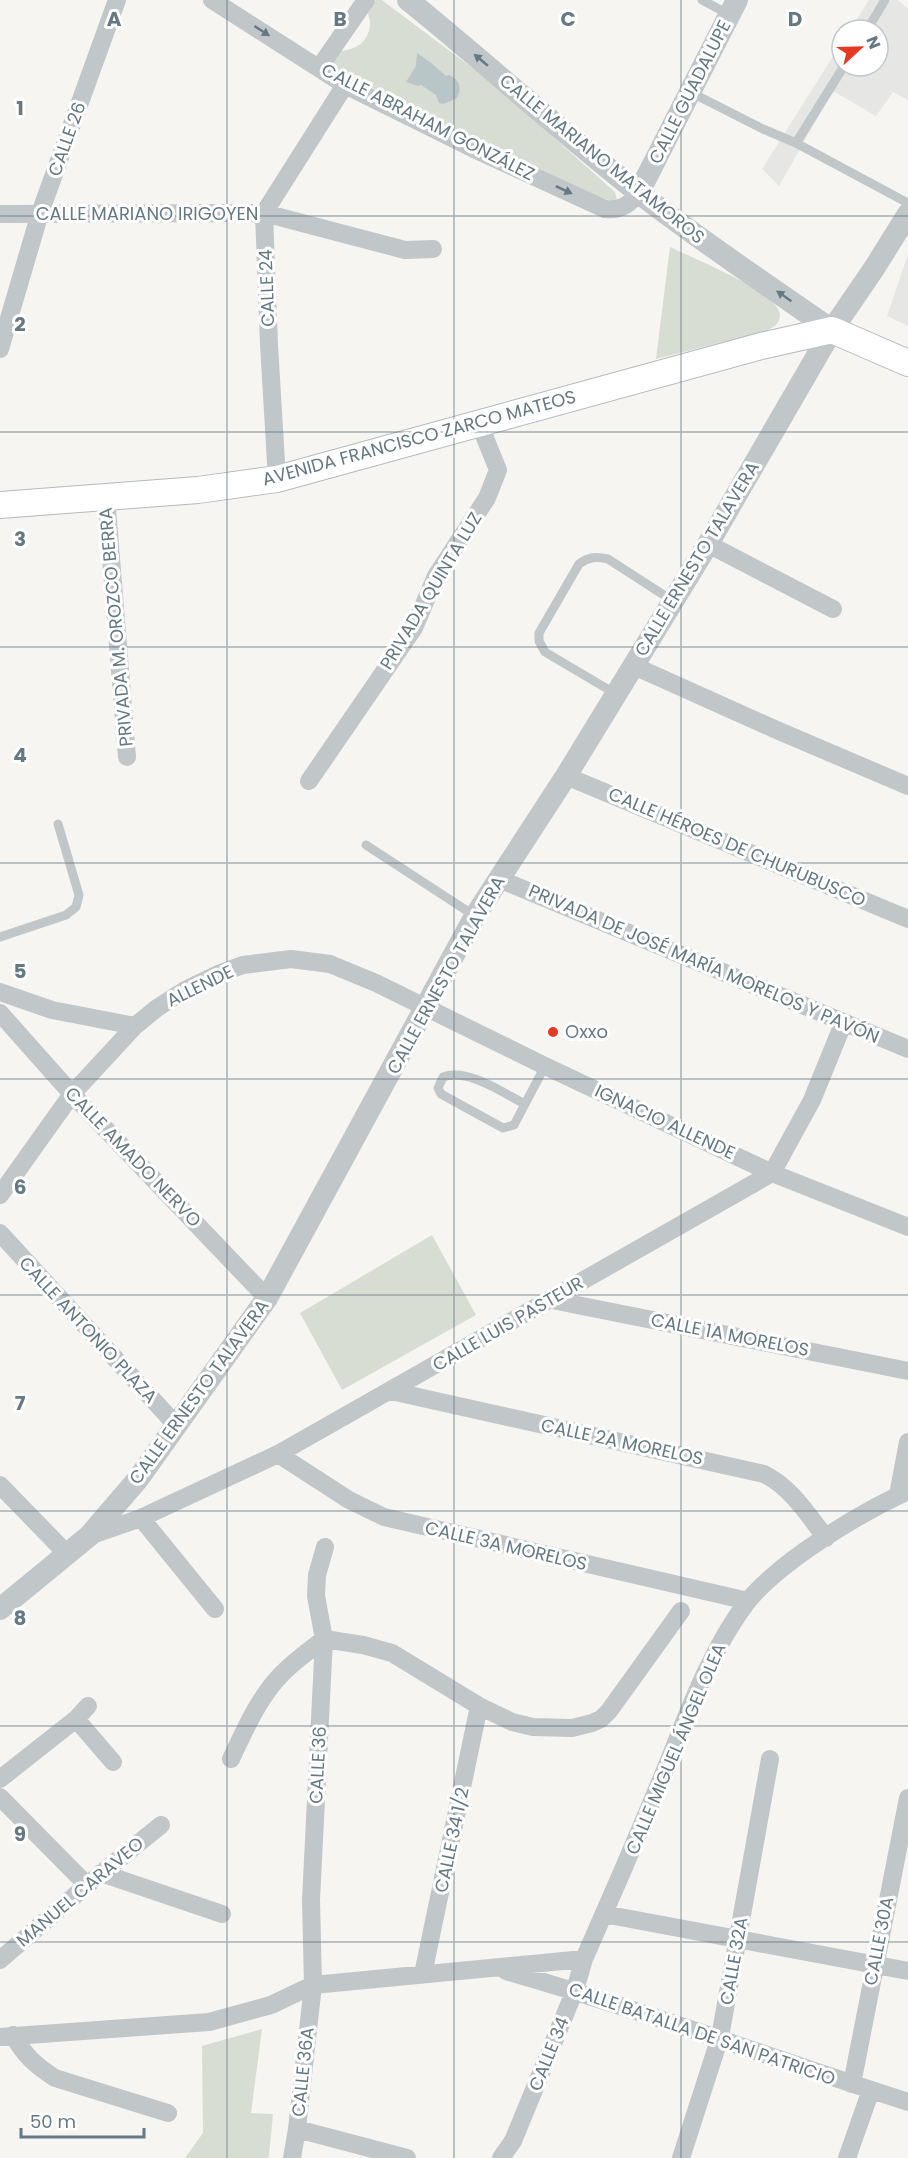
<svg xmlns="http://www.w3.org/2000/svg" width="908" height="2158" font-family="Poppins,sans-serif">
	<rect width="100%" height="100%" fill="#f6f5f2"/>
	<path fill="#e6e7e5" d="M869,0H898L908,9V100L893,92L876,116L833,91L779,186L762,169L842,42V66H878V30H850Z
		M908,254V326L887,316Z"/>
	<path fill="#d8ddd3" d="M376,0H382L491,82L615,192L617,200L614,202L569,186L330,67L338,51C355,51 370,42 370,22C370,19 368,16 368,13C369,9 374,3 376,0Z
		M670,247C693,258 763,287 776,306C785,317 777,327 766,331L656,359Z
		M432,1235L476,1315L342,1390L300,1313Z
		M262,2029L251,2113L273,2114L269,2156L268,2158H185L203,2133L202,2046Z"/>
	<path fill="#b8c6c8" d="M417,53L430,62L446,76L449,75C460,80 463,89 456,99L443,104L439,103L436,95L421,85L418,86L406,82L416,66Z"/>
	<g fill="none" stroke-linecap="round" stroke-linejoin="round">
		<g stroke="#b3babd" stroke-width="28">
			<path id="secondary" d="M0,505L198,490L277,479L761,346L832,330L908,363"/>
		</g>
		<path stroke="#c1c6c8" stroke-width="9" d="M702,0L730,15
			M867,30L885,0
			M690,92L763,129L796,143L908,203
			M796,143L844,66
			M616,694L545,652L539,641V633L579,564C589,557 595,556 608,559L673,601
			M366,845L475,916
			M0,937L66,915L76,907L79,895L58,824
			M525,1104C503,1093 468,1068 443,1077L438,1088L441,1094L503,1128L514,1125L545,1066"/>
		<path stroke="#c1c6c8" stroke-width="18" d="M212,0L345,85L474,149L605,209C620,211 630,205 639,192
			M319,68L366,0
			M0,214L264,213L405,250L433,249
			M0,349L40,213L117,0
			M277,479L269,345L264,213L345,85
			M106,496L127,757
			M708,544L833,609
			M634,666L779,731L908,786
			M566,776L908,919
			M309,781L414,628L436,576L487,498L498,470L479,423
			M499,879L908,1049
			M0,992L52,1010L135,1026
			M0,1013L72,1094L267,1298
			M0,1195L72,1094L135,1026L157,1008L185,990L218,974L243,965L291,959L330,964L376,983L545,1066L772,1173L908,1227
			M0,1233L177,1426
			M552,1300L908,1371
			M391,1391L764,1474C791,1487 808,1515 826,1538
			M278,1454L349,1500L384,1517L748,1601
			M0,1485L68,1555
			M898,1495L908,1442
			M141,1518L215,1609
			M89,1536L141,1518L278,1454L772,1173L812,1100L843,1024
			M76,1719L113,1762
			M231,1759C243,1734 254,1708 272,1685C286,1667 306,1653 324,1639L363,1645L392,1653L479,1706L512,1722L533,1727L572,1728L592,1723L601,1719L609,1711L681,1611
			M0,1779L76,1719L88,1706
			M0,1797L87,1885
			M101,1873L222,1914
			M604,1914L908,1971
			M0,1960L87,1885L161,1825
			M506,1971C642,2010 774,2059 908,2102
			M423,1974L479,1706
			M13,2035C25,2056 35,2065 55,2078L168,2113
			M0,2037L209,2022L271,2005L313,1985L584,1959
			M852,2084L908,1798
			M297,2129L407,2158
			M292,2158L297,2129L313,1985L311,1900L324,1639L316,1596L317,1575L325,1547
			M501,2158L513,2141L575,1990L584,1959C612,1896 639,1833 665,1770C688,1713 710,1651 747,1602C780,1561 860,1513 908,1491
			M681,2158L720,2037L770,1759
			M847,2158L871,2090"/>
		<path stroke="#c1c6c8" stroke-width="22" d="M408,0C486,63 560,131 639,193C701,241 767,285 832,330
			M639,192L737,0
			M0,1609L89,1536L138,1479L267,1298L475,916L566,776L708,544L832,330L875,267L908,214"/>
		<use href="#secondary" stroke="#fff" stroke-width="26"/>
	</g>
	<defs><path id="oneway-solid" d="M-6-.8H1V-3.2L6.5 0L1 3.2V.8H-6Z" transform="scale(1.5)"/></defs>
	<g fill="#647984">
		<use href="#oneway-solid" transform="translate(262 31) rotate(33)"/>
		<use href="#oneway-solid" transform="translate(481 60) rotate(-140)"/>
		<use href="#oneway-solid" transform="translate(564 190) rotate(25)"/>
		<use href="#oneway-solid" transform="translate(784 296) rotate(-145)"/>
	</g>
	<path fill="none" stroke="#647984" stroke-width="1.5" stroke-opacity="0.55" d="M227,0V2158M454,0V2158M681,0V2158M0,216H908M0,432H908M0,647H908M0,863H908M0,1079H908M0,1295H908M0,1511H908M0,1726H908M0,1942H908"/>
	<circle fill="#e63822" stroke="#fff" stroke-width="2" cx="553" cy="1032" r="6"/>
	<g text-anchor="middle" stroke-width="6" stroke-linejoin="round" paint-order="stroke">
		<g font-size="18" fill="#647984" stroke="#fff">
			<text transform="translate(690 92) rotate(-63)" y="6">CALLE GUADALUPE</text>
			<text transform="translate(428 122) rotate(27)" y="6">CALLE ABRAHAM GONZÁLEZ</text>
			<text transform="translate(67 139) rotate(-70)" y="6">CALLE 26</text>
			<text transform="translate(602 159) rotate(39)" y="6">CALLE MARIANO MATAMOROS</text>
			<text x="147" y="220">CALLE MARIANO IRIGOYEN</text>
			<text transform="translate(267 288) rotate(-92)" y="6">CALLE 24</text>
			<text transform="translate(419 438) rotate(-15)" y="6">AVENIDA FRANCISCO ZARCO MATEOS</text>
			<text transform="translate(697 559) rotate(-59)" y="6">CALLE ERNESTO TALAVERA</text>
			<text transform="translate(431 591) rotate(-59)" y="6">PRIVADA QUINTA LUZ</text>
			<text transform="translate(116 627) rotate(-95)" y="6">PRIVADA M. OROZCO BERRA</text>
			<text transform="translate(737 847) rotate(23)" y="6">CALLE HÉROES DE CHURUBUSCO</text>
			<text transform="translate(704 964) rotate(23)" y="6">PRIVADA DE JOSÉ MARÍA MORELOS Y PAVÓN</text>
			<text transform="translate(446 975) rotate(-61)" y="6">CALLE ERNESTO TALAVERA</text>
			<text transform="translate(200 986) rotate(-26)" y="6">ALLENDE</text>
			<text transform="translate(665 1122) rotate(25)" y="6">IGNACIO ALLENDE</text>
			<text transform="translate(133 1157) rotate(46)" y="6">CALLE AMADO NERVO</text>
			<text transform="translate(508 1324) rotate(-30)" y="6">CALLE LUIS PASTEUR</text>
			<text transform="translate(88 1330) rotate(47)" y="6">CALLE ANTONIO PLAZA</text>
			<text transform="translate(730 1335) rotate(11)" y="6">CALLE 1A MORELOS</text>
			<text transform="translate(199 1392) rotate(-54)" y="6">CALLE ERNESTO TALAVERA</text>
			<text transform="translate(622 1442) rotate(12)" y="6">CALLE 2A MORELOS</text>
			<text transform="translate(506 1546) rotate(13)" y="6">CALLE 3A MORELOS</text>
			<text transform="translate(676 1749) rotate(-67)" y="6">CALLE MIGUEL ÁNGEL OLEA</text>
			<text transform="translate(318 1765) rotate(-87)" y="6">CALLE 36</text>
			<text transform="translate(452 1840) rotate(-78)" y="6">CALLE 34 1/2</text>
			<text transform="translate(80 1892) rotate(-40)" y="6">MANUEL CARAVEO</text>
			<text transform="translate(879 1941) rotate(-79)" y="6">CALLE 30A</text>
			<text transform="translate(734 1961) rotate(-80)" y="6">CALLE 32A</text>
			<text transform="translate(702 2034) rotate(19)" y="6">CALLE BATALLA DE SAN PATRICIO</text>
			<text transform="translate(549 2054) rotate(-68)" y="6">CALLE 34</text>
			<text transform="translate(303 2072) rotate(-84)" y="6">CALLE 36A</text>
		</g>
		<g font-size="18" fill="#647984" stroke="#fff" text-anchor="start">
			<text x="565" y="1038">Oxxo</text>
		</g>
	</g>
	<g font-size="20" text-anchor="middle" font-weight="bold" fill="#647984" stroke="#fff" stroke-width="6" stroke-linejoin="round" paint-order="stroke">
		<text x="114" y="26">A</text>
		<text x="340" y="26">B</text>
		<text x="568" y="26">C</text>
		<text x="795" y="26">D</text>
		<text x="20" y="115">1</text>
		<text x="20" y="331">2</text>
		<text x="20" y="546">3</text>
		<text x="20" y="762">4</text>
		<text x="20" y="978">5</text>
		<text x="20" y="1194">6</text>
		<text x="20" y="1410">7</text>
		<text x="20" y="1625">8</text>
		<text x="20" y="1841">9</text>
	</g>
	<g transform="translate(860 48) rotate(68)"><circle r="28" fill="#ffffff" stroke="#c1c9ce" stroke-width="1.5"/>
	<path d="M0-4.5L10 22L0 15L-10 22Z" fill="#e63822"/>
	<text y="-9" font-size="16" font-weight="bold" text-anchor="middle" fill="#647984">N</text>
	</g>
	<path d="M21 2128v9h123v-9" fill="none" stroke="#647984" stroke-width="3"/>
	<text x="30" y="2128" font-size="18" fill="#647984" stroke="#ffffff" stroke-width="4.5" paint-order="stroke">50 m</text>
</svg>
